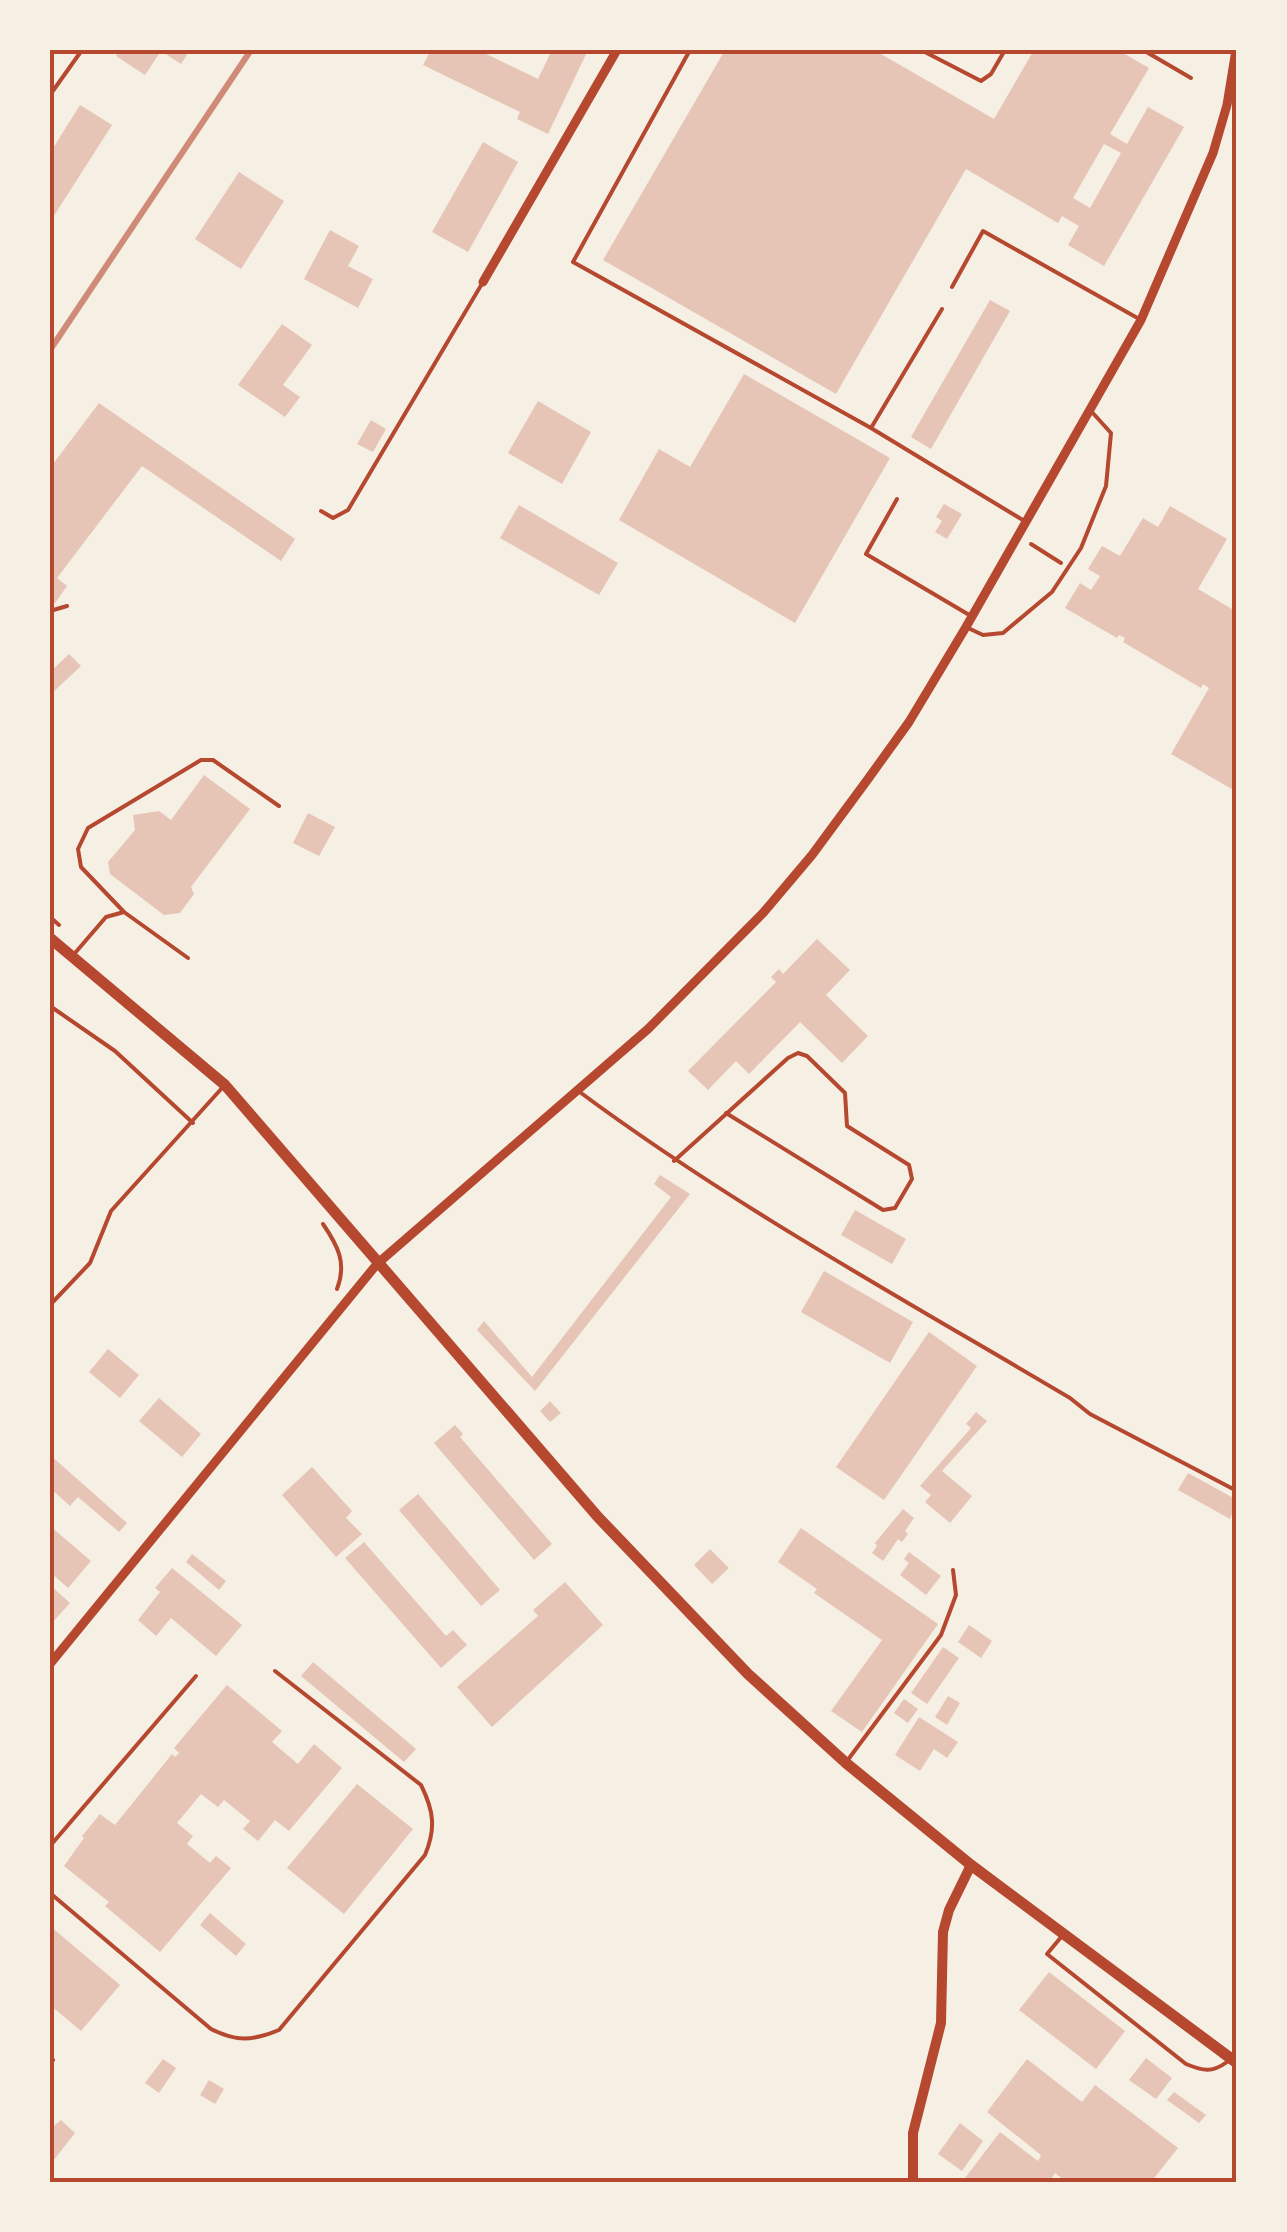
<svg xmlns="http://www.w3.org/2000/svg" width="1287" height="2232" font-family="'Source Sans 3',sans-serif">
	<rect width="100%" height="100%" fill="#f6efe4"/>
	<path fill="#e6c5b7" fill-rule="evenodd" d="M119,50H190L181,64L161,51L145,75L116,56Z
		M431,50H478L538,79L552,50H588L548,134L517,119L520,112L423,65Z
		M725,50H874L994,119L1034,50H1118L1149,68L1110,134L1127,144L1148,107L1184,127L1104,266L1068,245L1079,226L1062,216L1058,223L966,169L836,394L603,260ZM1104,144L1121,153L1090,208L1073,198Z
		M80,105L112,125L50,222V153Z
		M483,142L518,162L468,252L432,232Z
		M239,172L284,201L241,269L195,239Z
		M330,230L359,246L348,266L373,279L358,308L304,279Z
		M990,300L1010,311L931,449L911,437Z
		M282,324L312,345L283,385L300,397L285,417L238,385Z
		M744,374L890,458L795,623L619,520L659,449L690,467Z
		M538,401L591,432L562,484L508,453Z
		M99,403L295,539L281,561L142,466L57,578L67,586L55,603L50,600V468Z
		M371,420L386,429L373,452L357,444Z
		M944,504L962,514L947,539L935,532L942,521L936,517Z
		M519,505L618,563L599,595L500,538Z
		M1170,506L1227,539L1198,589L1237,612V792L1171,754L1209,688L1203,684L1201,688L1123,642L1125,638L1119,635L1117,638L1065,608L1080,583L1091,590L1100,576L1088,569L1102,546L1120,556L1143,518L1158,527Z
		M69,654L81,666L50,695V672Z
		M204,775L250,809L191,887L194,894L180,913L164,915L110,874L108,862L135,830L133,815L159,811L171,820Z
		M308,813L335,827L319,856L293,843Z
		M817,939L850,970L826,995L868,1036L842,1063L800,1022L749,1074L736,1061L708,1090L688,1071L776,982L771,977L779,969L783,974Z
		M660,1175L690,1194L535,1391L477,1330L484,1321L532,1377L671,1197L654,1184Z
		M855,1210L906,1239L892,1264L841,1235Z
		M824,1271L913,1322L890,1363L801,1312Z
		M929,1332L977,1366L884,1500L836,1467Z
		M108,1349L139,1375L120,1398L89,1372Z
		M159,1398L201,1434L182,1457L139,1421Z
		M550,1401L561,1413L550,1422L540,1411Z
		M976,1412L987,1421L942,1471L972,1496L950,1523L925,1502L931,1495L920,1486L971,1428L966,1424Z
		M455,1425L463,1434L460,1437L552,1544L534,1560L434,1443Z
		M50,1455L127,1523L119,1532L78,1497L70,1506L50,1488Z
		M312,1467L352,1511L346,1518L362,1534L336,1557L282,1495Z
		M1188,1473L1237,1500L1230,1519L1178,1490Z
		M418,1494L500,1590L481,1606L399,1510Z
		M903,1509L914,1518L905,1531L908,1534L902,1542L898,1539L883,1561L872,1553L877,1546L875,1543Z
		M50,1526L91,1561L68,1588L50,1572Z
		M801,1528L938,1624L862,1732L831,1711L882,1640L814,1593L817,1589L778,1562Z
		M364,1542L446,1636L453,1630L467,1645L441,1668L345,1558Z
		M710,1549L729,1568L712,1584L694,1565Z
		M909,1552L941,1576L926,1595L900,1575L909,1563L904,1559Z
		M192,1554L226,1581L219,1590L186,1562Z
		M172,1568L242,1625L216,1656L171,1618L156,1636L138,1620L160,1592L155,1588Z
		M565,1582L603,1625L492,1727L457,1687L538,1616L533,1610Z
		M50,1585L70,1603L50,1625Z
		M969,1625L992,1641L981,1658L958,1642Z
		M943,1647L959,1658L927,1704L911,1693Z
		M313,1662L416,1749L404,1762L301,1676Z
		M227,1685L282,1731L272,1742L298,1764L314,1744L342,1768L289,1831L275,1820L258,1841L243,1829L250,1821L224,1800L218,1807L201,1794L177,1823L193,1836L187,1844L210,1863L216,1856L231,1868L160,1952L105,1906L109,1902L64,1866L84,1838L82,1836L100,1814L115,1825L172,1754L175,1757L179,1753L174,1748Z
		M948,1696L960,1703L947,1725L935,1717Z
		M904,1699L918,1709L908,1723L894,1713Z
		M919,1717L958,1742L947,1758L934,1749L920,1771L895,1755Z
		M357,1784L413,1829L344,1914L287,1868Z
		M210,1913L246,1944L236,1956L200,1925Z
		M50,1926L120,1985L81,2031L50,2005Z
		M1049,1972L1125,2031L1096,2069L1019,2010Z
		M1146,2058L1172,2078L1156,2099L1129,2080Z
		M163,2059L176,2068L159,2093L145,2083Z
		M1027,2059L1082,2102L1095,2085L1178,2148L1151,2182H1066L1055,2173L1049,2182H962L1000,2132L1038,2161L1041,2155L987,2112Z
		M209,2080L224,2089L215,2104L200,2095Z
		M1174,2092L1206,2115L1199,2123L1167,2100Z
		M61,2120L75,2133L50,2165V2129Z
		M960,2123L983,2141L962,2171L938,2154Z"/>
	<g fill="none" stroke-linecap="round" stroke-linejoin="round">
		<path stroke="#b5482f" stroke-width="4" d="M1031,544L1061,563
			M50,917L59,925
			M323,1224C338,1246 347,1263 337,1289"/>
		<path stroke="#b5482f" stroke-width="4" d="M690,50L573,262L871,428
			M921,50L981,81L991,74L1005,50
			M1143,50L1191,78
			M50,95L82,50
			M952,287L983,231L1141,320
			M942,309L871,428L1026,522
			M897,499L866,554L971,616
			M321,511L333,518L348,510L483,282
			M50,611L67,606
			M966,627L983,635L1003,633L1052,592L1081,548L1106,486L1111,433L1091,411
			M124,912L81,867L78,849L88,828L201,760H213L279,806
			M75,953L106,917L124,912L188,958
			M50,1006L115,1051L193,1123
			M577,1090C733,1206 903,1299 1070,1398L1090,1414L1237,1491
			M674,1161L788,1058L798,1053L807,1056L845,1093L847,1126L909,1165L912,1179L895,1208L883,1210L726,1113
			M50,1305L90,1263L111,1211L222,1088
			M847,1761L941,1635L956,1595L953,1570
			M50,1846L196,1676
			M50,1893L211,2029C237,2042 252,2041 279,2030L425,1855C436,1829 434,1811 421,1785L275,1671
			M1062,1936L1047,1954L1186,2064C1203,2071 1212,2073 1227,2062
			M50,2057L53,2060"/>
		<path stroke="#b5482f" stroke-width="9" d="M483,282L617,50
			M50,1664L377,1264L648,1029L763,913L812,855L868,779L909,722L966,627L1141,320L1213,153L1227,105L1236,50"/>
		<path stroke="#b5482f" stroke-width="10" d="M913,2182V2133L941,2023L943,1932L949,1910L971,1865"/>
		<path stroke="#b5482f" stroke-width="11" d="M50,938L225,1085L598,1517L748,1674L846,1763L971,1865L1237,2063"/>
		<path stroke="#cf8b77" stroke-width="6" d="M50,350L251,50"/>
	</g>
	<rect width="1287" height="2232" fill="none" stroke="#f6efe4" stroke-width="105"/>
	<rect x="52" y="52" width="1182" height="2128" fill="none" stroke="#b5482f" stroke-width="4"/>
</svg>
